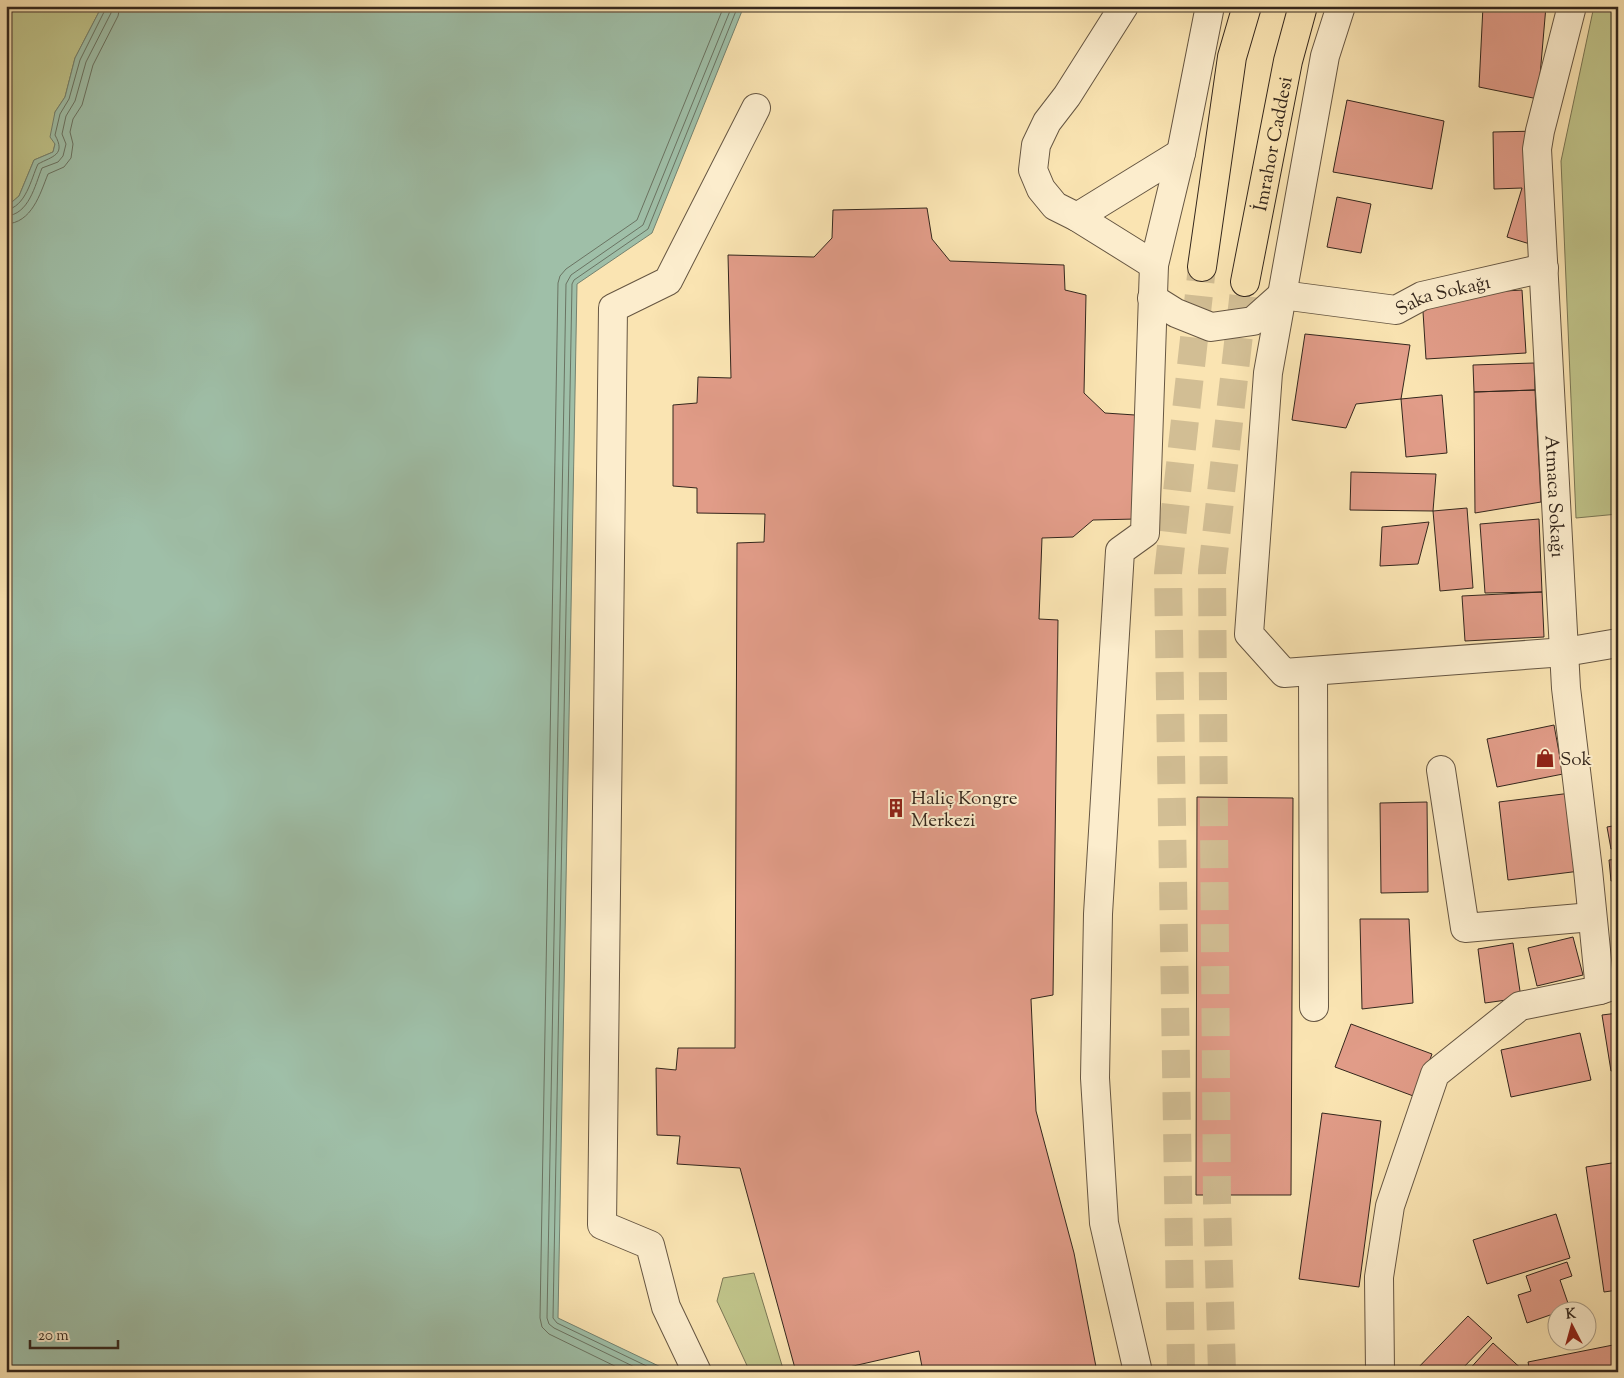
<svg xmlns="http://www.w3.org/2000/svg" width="1624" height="1378" font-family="'Sorts Mill Goudy',serif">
	<rect width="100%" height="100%" fill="#fae4b2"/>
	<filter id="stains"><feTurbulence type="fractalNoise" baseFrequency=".004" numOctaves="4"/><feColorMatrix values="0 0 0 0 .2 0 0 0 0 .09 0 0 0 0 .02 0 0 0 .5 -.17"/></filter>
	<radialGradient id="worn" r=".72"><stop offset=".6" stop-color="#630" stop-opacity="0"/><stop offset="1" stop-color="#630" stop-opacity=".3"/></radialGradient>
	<path fill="#c0c48a" stroke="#7a7654" d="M6,6H102L75,58L65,97L55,112V144L53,152L34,160L19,196L6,207Z
		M1594,6H1618V514L1576,518L1561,161Z
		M754,1273L784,1372H750L717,1301L723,1278Z"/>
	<path fill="#9fbfa8" stroke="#748270" d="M102,6H744L652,233L577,284L558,1318L665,1369L666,1372H6V207L19,196L34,160L53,152L55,144L50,137L55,112L65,97L75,58Z"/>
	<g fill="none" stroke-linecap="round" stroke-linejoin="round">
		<path stroke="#6a7362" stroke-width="1" d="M6,210C26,207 31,179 38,164C53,156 66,155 55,135L60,114L69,99L80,60L105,10L106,6
			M6,216C29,215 35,185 42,168L58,162L63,156L66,144L62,134L66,116L75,101L86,62L111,13L112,6
			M6,224C32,223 40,194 48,174L64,167L71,158L73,144L70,132L73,119L82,105L93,65L118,16L120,6
			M627,1372L549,1334L542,1327L540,1318L558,283L560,276L566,269L637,220L724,6
			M645,1372L554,1328L549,1324L547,1318L566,284L571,275L643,225L732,6
			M659,1372L557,1323L553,1318L572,284L574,280L648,229L738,6"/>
	</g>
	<path fill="#e19c88" stroke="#34271d" d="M1483,6H1546L1538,99L1479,87Z
		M1347,100L1444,121L1432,189L1333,172Z
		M1540,131L1543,248L1507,237L1522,188L1494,189L1493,132Z
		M1337,197L1371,204L1361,253L1327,247Z
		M927,208L932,239L950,261L1064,265L1065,290L1086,295L1084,393L1105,413L1135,415L1136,519L1093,520L1073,537L1042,538L1039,619L1058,620L1053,995L1031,999L1036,1111L1074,1253L1097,1372H923L919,1351L827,1372H796L740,1168L677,1164L680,1136L657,1135L656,1068L676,1070L678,1048H735L737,543L764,542L765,514L697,513V488L673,486V405L697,403L698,377L731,378L728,255L814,257L832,238L833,210Z
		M1522,290L1526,353L1426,359L1422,296Z
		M1305,334L1410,345L1401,399L1356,404L1346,428L1292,420Z
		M1534,363L1535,390L1474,392L1473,365Z
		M1535,390L1541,502L1475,513L1474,392Z
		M1442,395L1447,453L1406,457L1401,399Z
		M1351,472L1436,474L1433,511L1350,510Z
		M1467,508L1473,588L1440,591L1433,511Z
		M1539,519L1542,592L1485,593L1480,524Z
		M1429,522L1418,564L1380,566L1382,527Z
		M1542,592L1544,637L1465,641L1462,596Z
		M1554,725L1563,774L1497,787L1487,739Z
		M1579,792L1588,870L1508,880L1499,802Z
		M1197,797L1293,798L1291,1195H1196Z
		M1427,802L1428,892L1381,893L1380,803Z
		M1618,825V847L1611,849L1607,827Z
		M1618,859V880L1611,881L1609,860Z
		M1360,919H1409L1413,1003L1362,1009Z
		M1573,937L1583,975L1537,986L1528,948Z
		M1513,943L1521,998L1485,1003L1478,949Z
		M1618,1013V1070L1611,1071L1602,1015Z
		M1351,1024L1432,1054L1416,1097L1335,1067Z
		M1580,1033L1591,1080L1511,1097L1501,1050Z
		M1322,1113L1381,1121L1359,1287L1299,1279Z
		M1618,1162V1290L1604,1292L1586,1167Z
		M1556,1214L1570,1258L1487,1284L1473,1240Z
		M1567,1262L1572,1276L1560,1280L1570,1309L1556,1310V1313L1527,1323L1518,1295L1531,1291L1526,1276Z
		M1468,1316L1492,1338L1459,1372H1414Z
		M1493,1343L1525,1372H1467Z
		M1618,1344V1372H1530L1528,1362Z"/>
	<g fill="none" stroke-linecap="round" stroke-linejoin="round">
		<path stroke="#d2be94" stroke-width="28" stroke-dasharray="28 14" stroke-linecap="butt" d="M1181,1372L1168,573L1202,267
			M1222,1372L1217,1202L1212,571L1245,282"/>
		<g stroke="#665642" stroke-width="30">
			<g id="minor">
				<path d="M1124,6L1067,96L1047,122L1036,145L1033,170L1041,189L1055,206L1077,217L1181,153"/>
				<path d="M1341,6L1325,56L1268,373L1249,634L1284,673L1565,652L1618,643"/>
				<path id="s1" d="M1572,6L1540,131L1537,149L1566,688L1588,870L1600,990"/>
				<path d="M1077,217L1154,265"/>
				<path id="s2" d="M1152,298L1176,313L1211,327L1253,321L1282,295L1396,310L1422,296L1544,268"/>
				<path d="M1313,671L1314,1007"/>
				<path d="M1441,770L1465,928L1592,917"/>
				<path d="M697,1372L666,1307L650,1245L602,1225L613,308L668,281L756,108"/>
				<path d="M1138,1372L1104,1223L1095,1078L1098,914L1120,551L1145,533L1154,265L1181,153L1210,6"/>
				<path d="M1380,1372L1379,1277L1390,1206L1435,1074L1520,1006L1600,990L1618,984"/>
			</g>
		</g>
		<g stroke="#34271d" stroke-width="30">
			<g id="major">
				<path d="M1202,267L1232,57L1247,6"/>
				<path id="s3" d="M1245,282L1288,61L1303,6"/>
			</g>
		</g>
		<use href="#minor" stroke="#fcedcd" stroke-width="28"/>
		<use href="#major" stroke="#fae4b2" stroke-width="28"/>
	</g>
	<defs>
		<g id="shop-bare" transform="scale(1.5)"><path d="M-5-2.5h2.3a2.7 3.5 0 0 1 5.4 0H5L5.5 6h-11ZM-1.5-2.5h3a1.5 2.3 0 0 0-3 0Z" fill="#8f2418" stroke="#fcedcd" stroke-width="2.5" paint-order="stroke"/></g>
		<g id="building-bare" transform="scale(1.5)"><path d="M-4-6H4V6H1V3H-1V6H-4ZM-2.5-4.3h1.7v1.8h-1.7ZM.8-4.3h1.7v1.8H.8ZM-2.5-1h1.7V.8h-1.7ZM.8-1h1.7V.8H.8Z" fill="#8f2418" stroke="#fcedcd" stroke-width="2.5" paint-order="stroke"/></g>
	</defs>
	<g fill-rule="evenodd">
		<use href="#shop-bare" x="1545" y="758"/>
		<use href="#building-bare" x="896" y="808"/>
	</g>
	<g text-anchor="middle" stroke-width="4" stroke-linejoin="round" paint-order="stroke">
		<g font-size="19" fill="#34271d" stroke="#fcedcd">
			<text dy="7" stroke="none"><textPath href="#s3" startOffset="141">İmrahor Caddesi</textPath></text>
			<text dy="7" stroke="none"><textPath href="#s2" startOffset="312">Saka Sokağı</textPath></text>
			<text dy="7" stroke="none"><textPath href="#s1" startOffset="495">Atmaca Sokağı</textPath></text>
		</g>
		<g font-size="19" fill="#34271d" stroke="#fcedcd" text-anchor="start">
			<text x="1560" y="765">Sok</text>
			<text x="911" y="804">Haliç Kongre<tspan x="911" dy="22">Merkezi</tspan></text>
		</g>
	</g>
	<rect width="1624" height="1378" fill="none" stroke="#fae4b2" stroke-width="25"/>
	<rect x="8" y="8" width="1609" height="1363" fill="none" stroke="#34271d" stroke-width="2.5"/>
	<rect x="12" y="12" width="1599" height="1353" fill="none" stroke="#34271d"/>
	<g transform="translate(1572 1326) rotate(354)"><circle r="24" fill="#fcedcd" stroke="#ac9e87"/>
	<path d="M0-4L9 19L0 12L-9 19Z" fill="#8f2418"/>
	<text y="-8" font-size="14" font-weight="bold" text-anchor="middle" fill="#34271d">K</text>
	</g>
	<path d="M30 1340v8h88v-8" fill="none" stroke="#34271d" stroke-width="2.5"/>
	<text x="38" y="1340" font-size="15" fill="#34271d" stroke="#fcedcd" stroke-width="4" paint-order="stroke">20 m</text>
	<rect width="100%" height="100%" filter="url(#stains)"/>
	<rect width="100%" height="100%" fill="url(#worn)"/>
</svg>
